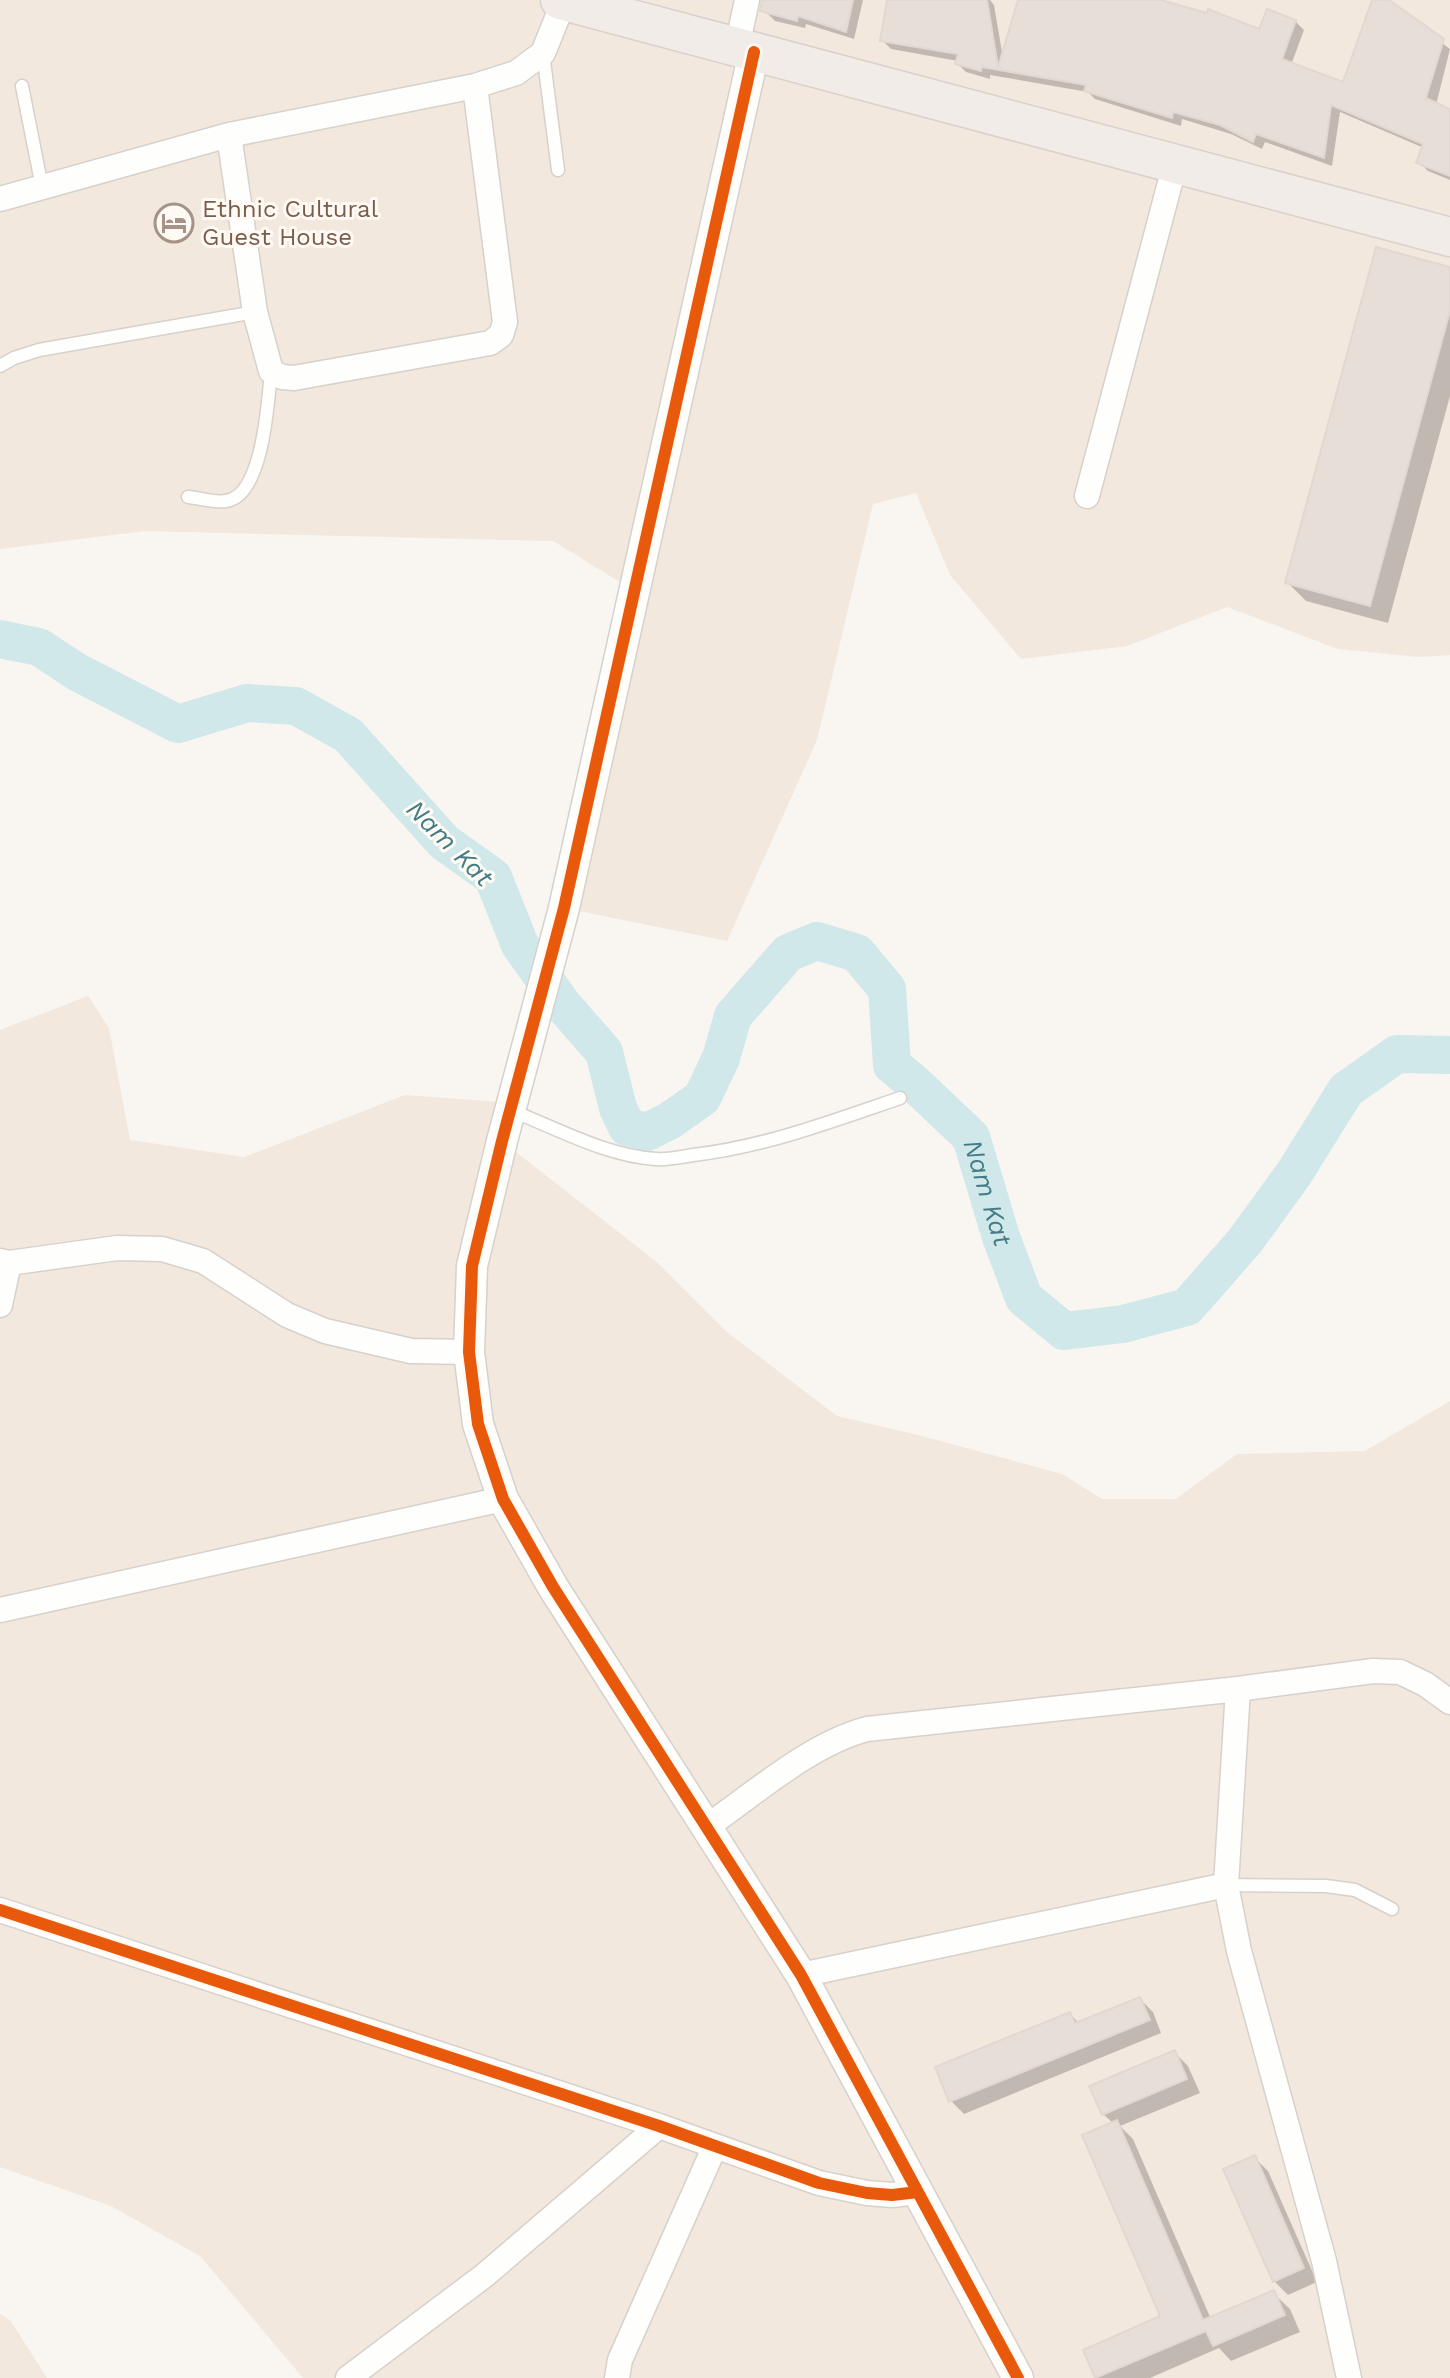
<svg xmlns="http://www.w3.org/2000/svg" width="1450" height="2378" font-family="'Work Sans',sans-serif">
	<rect width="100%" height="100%" fill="#f9f5f0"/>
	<path fill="#f2e8de" d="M0,0H1450V655L1418,657L1338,649L1227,607L1127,646L1021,659L950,575L916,493L873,504L817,740L727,941L564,908L633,590L553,541L145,531L0,549Z
		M88,996L109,1028L130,1140L244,1157L405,1095L512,1103L502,1141L658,1263L727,1332L837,1416L922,1436L1062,1474L1102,1499H1176L1237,1454L1365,1451L1450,1401V2378H303L200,2256L111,2206L0,2167V1030Z
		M0,2314L10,2320L47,2378H0Z"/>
	<path fill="#0003" d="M769,0H863L854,39L806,24L805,28L775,21L766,12Z
		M889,0H990L994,5L1003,58L1020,0H1159L1260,31L1295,21L1304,30L1291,65L1344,84L1374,0H1385L1450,49L1436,105L1450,111V180L1428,171L1419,162L1424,148L1340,112L1332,166L1265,142L1262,149L1231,134L1182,119L1181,126L1095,99L1088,92L990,75V79L966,72L957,63L958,61L891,49L882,40Z
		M1450,269V396L1388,623L1306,601L1287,582Z
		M1140,1999L1153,2012L1161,2033L964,2114L951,2101L937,2068L1070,2014L1079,2023Z
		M1174,2052L1188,2066L1200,2093L1120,2126L1133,2139L1211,2319L1273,2293L1290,2309L1300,2332L1231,2361L1219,2348L1150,2378H1097L1163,2317L1114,2124L1103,2114Z
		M1254,2157L1268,2171L1317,2282L1288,2295L1274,2281Z"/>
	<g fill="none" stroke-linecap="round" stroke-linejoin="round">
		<path stroke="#d0e8ea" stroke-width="38" id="s1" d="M0,639L39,647L77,672L178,724L247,703L296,706L348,735L444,842L493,877L520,945L562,1004L604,1052L618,1108L627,1127L647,1132L669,1121L702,1098L721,1058L733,1016L788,953L817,941L857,953L887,989L892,1065L915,1084L971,1137L1001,1237L1024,1298L1064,1331L1123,1324L1187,1307L1245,1241L1295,1172L1346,1090L1397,1054L1450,1055"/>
	</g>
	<path fill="#e6ded7" stroke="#e2d8d2" stroke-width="2" d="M762,0H853L846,32L798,16L797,21L760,11Z
		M887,0H987L998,67L1018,0H1161L1207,13L1208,9L1259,29L1267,9L1296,20L1282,59L1343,82L1372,0H1389L1444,39L1426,98L1450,109V176L1416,163L1423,144L1331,105L1324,158L1256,134L1253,142L1220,125L1173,112L1172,118L1084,91L1086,85L982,67L981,71L955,64L958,54L880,41Z
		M1376,247L1450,267V311L1370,606L1285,583Z
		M1140,1997L1150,2020L949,2102L935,2067L1070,2012L1075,2023Z
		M1175,2050L1187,2079L1102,2115L1089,2086Z
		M1117,2120L1203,2320L1274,2290L1285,2315L1213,2346L1206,2331L1095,2378L1083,2350L1160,2316L1082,2135Z
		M1255,2155L1304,2268L1273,2282L1223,2169Z"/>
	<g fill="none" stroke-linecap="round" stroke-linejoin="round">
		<g stroke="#d7d1cb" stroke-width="15">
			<path id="service" d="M543,53L558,170
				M22,86L42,187
				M0,366L14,358L39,350L255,312
				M188,497C200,498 215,503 226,501C263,496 268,402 271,371
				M510,1110C556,1128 606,1156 656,1159C668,1160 681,1157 693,1155C764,1147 833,1121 900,1098
				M1226,1885L1326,1886L1355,1890L1392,1909"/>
		</g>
		<g stroke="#d7d1cb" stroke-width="27">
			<path id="minor" d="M737,47L747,0
				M229,135L255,312L271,371L282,377L294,378L490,343L501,335L505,322L475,86
				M0,199L229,135L475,86L516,73L543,53L564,1
				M1087,496L1175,164
				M0,1261L9,1263L117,1248L162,1249L203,1261L287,1315L325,1331L411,1351L469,1352
				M0,1305L9,1263
				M0,1610L503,1499
				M1238,1689L1226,1885L1239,1951L1324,2261L1349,2378
				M705,1828C754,1794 810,1744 867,1729L1238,1689L1373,1671L1400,1672L1425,1684L1450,1702
				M0,1910L659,2126L819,2183L867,2193L892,2195L918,2192
				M801,1975L1226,1885
				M348,2378L485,2275L659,2126
				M617,2378L620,2360L715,2146"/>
		</g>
		<g stroke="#d7d1cb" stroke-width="33">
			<path id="tertiary" d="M754,52L564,908L502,1141L472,1266L469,1352L478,1424L503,1499L553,1587L801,1975L1018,2378"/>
		</g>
		<g stroke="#dad1cc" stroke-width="41">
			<path id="trunk" d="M560,0L1450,237"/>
		</g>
		<use href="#service" stroke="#fefefd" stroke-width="12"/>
		<use href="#minor" stroke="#fefefd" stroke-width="24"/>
		<use href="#tertiary" stroke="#fefefd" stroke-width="30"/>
		<use href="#trunk" stroke="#f2ece8" stroke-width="38"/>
		<g stroke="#fffaf3" stroke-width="17">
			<path id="cycleway" d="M754,52L564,908L502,1141L472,1266L469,1352L478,1424L503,1499L553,1587L801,1975L1018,2378
				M0,1910L659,2126L819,2183L867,2193L892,2195L918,2192"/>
		</g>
		<use href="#cycleway" stroke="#e8590c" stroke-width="12"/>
	</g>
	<defs>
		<g id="hotel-ring" transform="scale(2)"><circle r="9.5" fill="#fffaf3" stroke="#a69286" stroke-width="1.5"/><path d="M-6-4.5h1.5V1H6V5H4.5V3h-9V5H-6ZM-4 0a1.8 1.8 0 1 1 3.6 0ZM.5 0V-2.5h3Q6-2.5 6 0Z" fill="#a69286"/></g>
	</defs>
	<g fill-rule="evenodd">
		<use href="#hotel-ring" x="174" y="223"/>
	</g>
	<g text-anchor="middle" stroke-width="6" stroke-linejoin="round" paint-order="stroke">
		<g font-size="24" fill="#7a5c4d" stroke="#fffaf3" text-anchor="start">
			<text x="202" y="217">Ethnic Cultural<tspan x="202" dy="28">Guest House</tspan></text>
		</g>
		<g font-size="26" font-style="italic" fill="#437c86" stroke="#fffaf3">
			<text transform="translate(450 843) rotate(45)" y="9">Nam Kat</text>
			<text dy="9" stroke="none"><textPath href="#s1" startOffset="1490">Nam Kat</textPath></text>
		</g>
	</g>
</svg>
